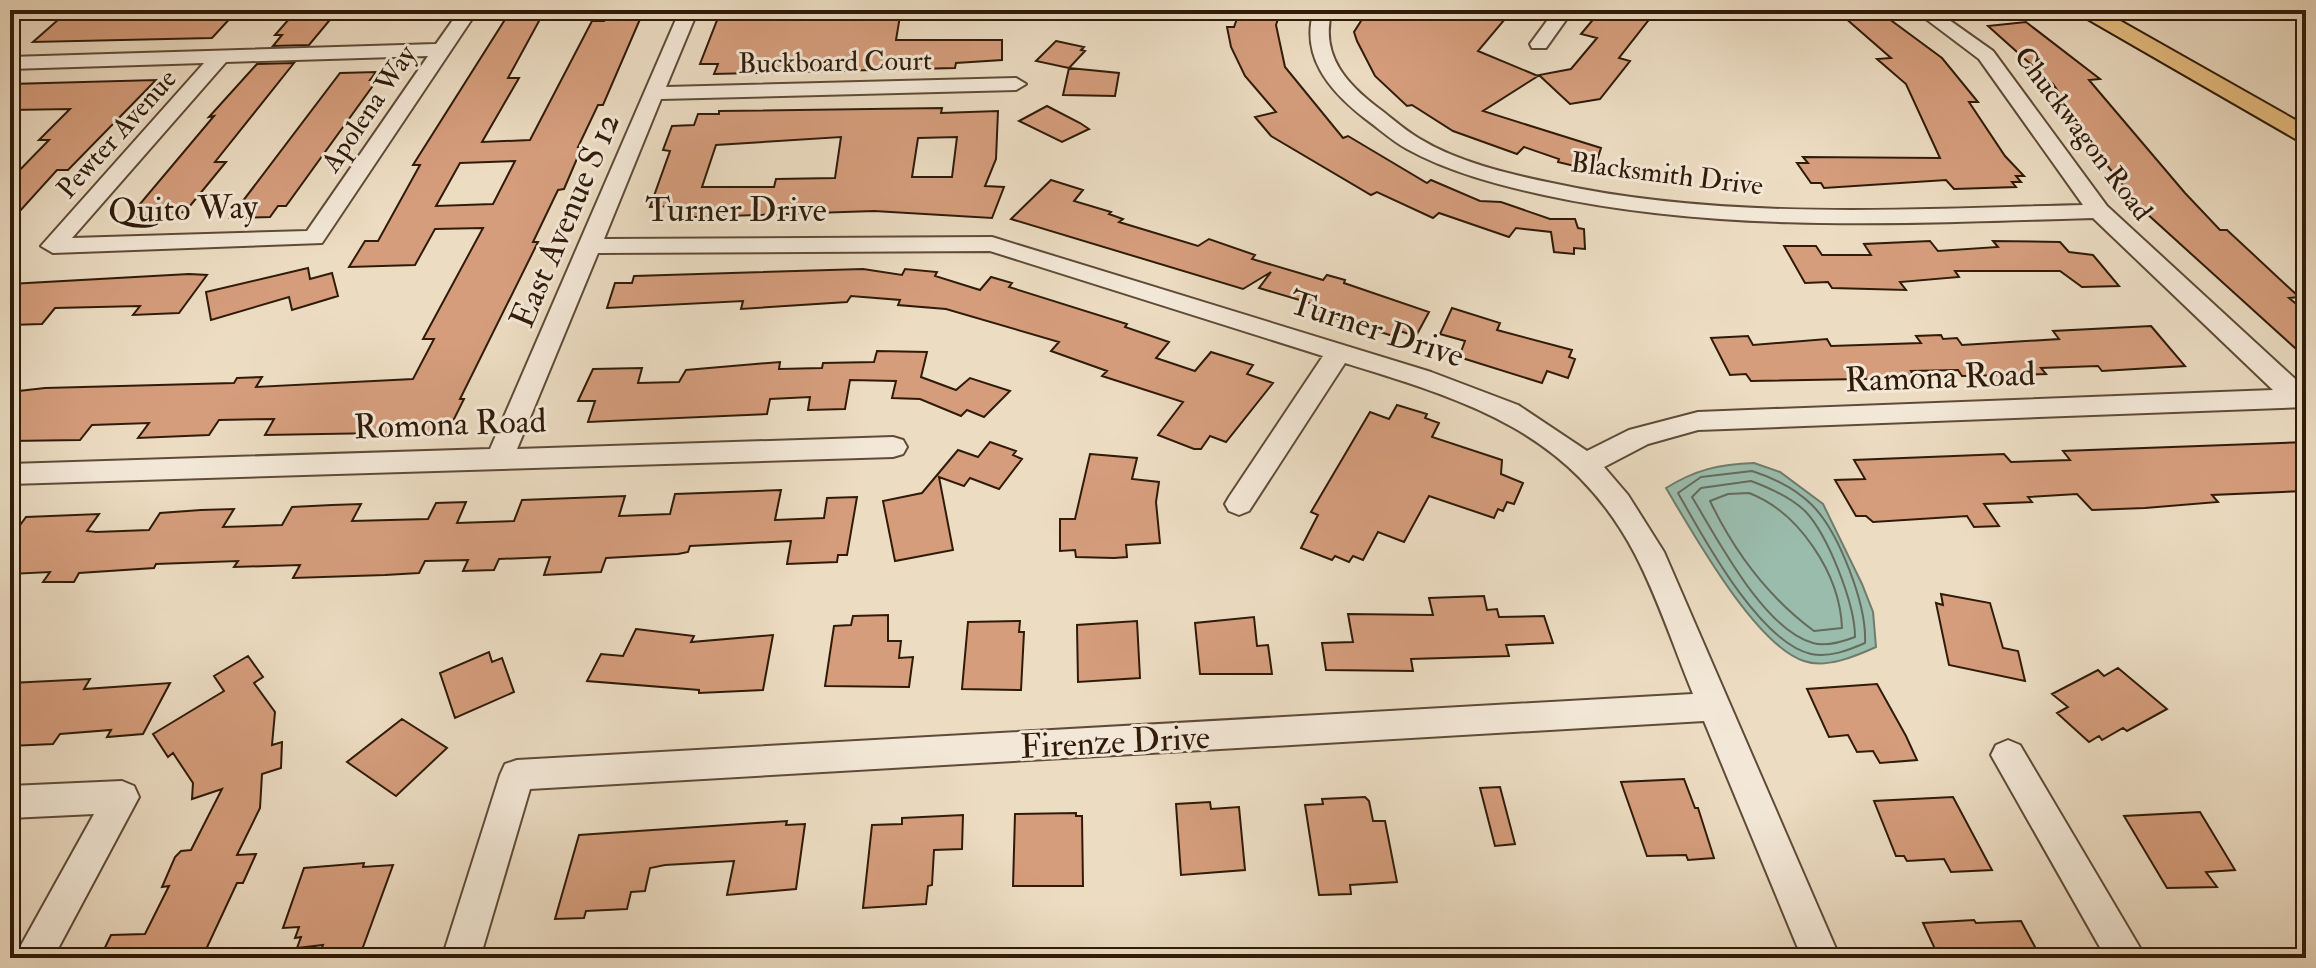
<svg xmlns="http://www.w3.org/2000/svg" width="2316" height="968" font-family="'IM FELL Double Pica',serif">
	<rect width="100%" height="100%" fill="#ecdcc2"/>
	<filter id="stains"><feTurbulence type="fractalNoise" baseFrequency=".0025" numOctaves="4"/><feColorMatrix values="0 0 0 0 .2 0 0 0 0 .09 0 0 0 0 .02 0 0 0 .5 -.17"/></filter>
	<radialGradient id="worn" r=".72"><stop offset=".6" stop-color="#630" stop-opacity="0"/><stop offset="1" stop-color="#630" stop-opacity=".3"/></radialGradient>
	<path fill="#9abcad" stroke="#707c6b" stroke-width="2" d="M1754,463L1780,472L1823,504L1862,584L1873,612L1876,647C1856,656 1826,669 1804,661C1755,645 1693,533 1666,488C1695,470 1719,464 1754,463Z"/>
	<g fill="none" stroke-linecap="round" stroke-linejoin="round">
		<path stroke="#656c5b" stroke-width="2" d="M1752,471C1774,478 1795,488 1812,505C1839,532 1867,605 1865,643C1849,650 1829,658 1811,654C1759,642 1703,537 1678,493L1701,477Z
			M1751,481C1770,488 1790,497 1805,511C1828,535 1855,604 1855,637C1842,642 1826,647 1813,643C1764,630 1717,538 1692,497L1701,488Z
			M1749,493C1799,512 1840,574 1842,628L1814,631C1768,597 1735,553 1710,501L1728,494Z"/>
	</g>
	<path fill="#d59d7c" stroke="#301b09" stroke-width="2" fill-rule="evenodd" d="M330,10L326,15H334L309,45L273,46L282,35H275L296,11Z
		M511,10H545L508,78H519L482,142L530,140L592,21H604L609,10H644L603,105H598L578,147H582L564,189L558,190L533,242H538L460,399H464L452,423L444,424L440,432L265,435L274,419L219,420L209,435L138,438L149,423L92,425L80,440L10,441V392L45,388L234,383L237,378L262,377L256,387L413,379L434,339H423L483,228L435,229L415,265L349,267L365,241H378L420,165H413ZM515,161L493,204L436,206L460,163Z
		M721,10H901L896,40H1002V60L956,63L955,68L714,74L718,64H700Z
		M1240,10H1281L1276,25L1285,67L1343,138L1348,136L1427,183L1431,180L1480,201L1501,202L1550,219H1575L1578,228L1584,229L1585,249L1574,248V254L1554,252L1551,232L1516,228L1509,237L1439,213L1433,218L1377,192L1371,195L1271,136L1255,117L1276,112L1245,76L1231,47L1227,27H1234Z
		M1368,10L1437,20L1446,10H1475L1505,19L1478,51L1538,76L1483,111L1601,148L1595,167L1591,170L1558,162L1559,159L1524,147L1517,154L1453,131L1412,105L1407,106L1375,76L1357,41L1354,32Z
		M1601,10L1619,14L1625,10L1651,17L1619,58L1630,61L1600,99L1570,104L1539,75L1571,69L1597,38L1581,34Z
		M1836,10H1877L1942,58L1978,102H1969L2005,156L2024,176H2016L2021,182H2012L2016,187L1954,189L1946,180L1824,188L1821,183H1811L1797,163H1808L1803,157L1940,158L1906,84L1877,59L1891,58Z
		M235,13L212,38L33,42L59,19Z
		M2026,22L2100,79L2089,80L2185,193L2220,230H2227L2299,297L2289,298L2306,312V358L2145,212L2092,147L2080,129L2084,130L2053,84L1988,26Z
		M1056,41L1084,47L1081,50L1085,51L1069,68L1119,73L1115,96L1063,95L1069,68L1036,61Z
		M294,63L215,162H226L185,212L129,217L214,116L209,117L257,64Z
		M376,72L370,80H377L286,206H278L270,217L230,218L340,73Z
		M156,80L68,170H57L10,222V180L49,140H39L70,109L10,110V84Z
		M1047,106L1080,123L1089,129L1062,142L1019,121Z
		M942,108L941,113L998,111L996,159L985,186L1004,187L992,218L874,211L669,218L674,206L650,207L670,151L663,150L672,126L694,125L698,114H719V111ZM841,137L835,178L776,179L774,187H702L716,145ZM957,137L952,177H912L918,138Z
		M1051,180L1083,190L1074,201L1111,212L1109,214L1123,219L1119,222L1198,246L1209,239L1255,255L1252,259L1323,280L1327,275L1345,280L1344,283L1429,312L1416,336L1396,330L1393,336L1316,312L1320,306L1259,288L1271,272L1243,289L1011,219Z
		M1930,241L1938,251L1998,247L1993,241L2060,242L2069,252L2093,255L2119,286L2082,287L2060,271H1955L1959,277L1900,282L1906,290L1832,288L1828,282L1805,283L1784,246H1816L1822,255H1871L1864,244Z
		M308,268L310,279L332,273L338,296L292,310L289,297L211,320L206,292Z
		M863,269L902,275L905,269L937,272L935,276L980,290L991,277L1012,283L1009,287L1127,324L1125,327L1169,342L1156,358L1195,371L1211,352L1253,365L1247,374L1273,383L1226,442L1210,436L1201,449H1194L1158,435L1183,402L1102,376L1107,371L1051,351L1059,342L946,309L898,305L900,300L851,296L847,302L741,309L743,301L607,308L615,283H632L634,276Z
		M189,274L207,275L179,313L133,315L140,306L55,308L42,324L10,325V284Z
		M1452,308L1500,323L1497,330L1572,350L1569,357L1575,359L1568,378L1547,371L1542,383L1459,357L1465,341L1440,334Z
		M2151,326L2185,366L2102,371L2098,366L2041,368L2046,374L2011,375L1962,376L1958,370L1911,371L1915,378L1751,381L1746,374L1730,375L1711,338L1748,336L1753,345L1827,339L1831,346L1921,343L1916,336L1941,335L1943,339L1957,338L1962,345L2059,339L2053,331Z
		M877,351L927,352L921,377L956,390L970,378L1010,391L984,417L967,410L961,416L920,399L892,398L896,381L850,380L845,409L808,410L810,397L770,399L767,414L588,422L595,401H578L593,369L642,368L638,383L679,382L686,370L780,362L779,369L822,368L823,363L874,362Z
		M1397,405L1427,414L1425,418L1439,423L1432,437L1502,460L1501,474L1523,483L1514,504L1507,502L1503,511L1498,509L1494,518L1429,496L1404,542L1378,532L1363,560L1353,556L1349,562L1335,556L1332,560L1301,548L1318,515L1311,512L1370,412L1389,419Z
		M990,442L1016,451L1013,455L1022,459L999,489L970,478L964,486L939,477L953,550L895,561L883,501L922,493L958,450L978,457Z
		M2306,442V491L2212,495L2218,502L2145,508L2092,510L2077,494L2028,497L2032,502L1984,504L1999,526L1974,527L1967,516L1873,522L1866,516H1856L1835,480L1865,479L1854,460L2004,454L2011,462L2070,460L2063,451Z
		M1090,454L1137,458L1132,479L1159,482L1156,502L1160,543L1126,545L1127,557L1114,558L1076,557L1075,550L1060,551V519H1075Z
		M781,490L775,520L824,518L827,498L857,497L847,555H838L837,562L787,564L791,541L690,546L688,552L678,554L606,558L601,572L544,575L550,557L499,559L494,570L463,571L468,560L425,561L419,573L385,575L293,578L300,565L234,567L238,561L156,564L154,568L79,573L74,582H43L50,572L10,574V539L26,517L99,514L87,531L96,532L149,530L160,513L201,510L234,509L223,527L282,525L292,507L332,505L361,504L352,521L428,519L436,503L466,502L457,523L514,521L522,500L625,496L619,516L670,514L675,494Z
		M1941,594L1990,603L2003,648L2018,651L2025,681L1949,665L1936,603L1943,605Z
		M1484,596L1487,610L1497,609L1499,617L1544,616L1553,643L1506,645L1509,656L1411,659L1413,671L1326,670L1322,643L1353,642L1348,614L1433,615L1429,598Z
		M888,615V641H901L899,658L913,657L909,687L825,686L834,626L851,625L853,616Z
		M1254,617L1257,646L1268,645L1272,674H1200L1195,623Z
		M1020,621L1019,632H1024L1021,690L962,689L968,622Z
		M1137,621L1140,678L1078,682L1077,625Z
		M636,629L694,636L691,642L773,635L763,690L699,693V690L587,681L601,654L623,656Z
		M489,652L492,662L502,658L514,692L455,718L440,673Z
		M248,656L263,677L254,683L275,712L272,745L282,742L281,768L262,774L260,808L237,855L256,854L243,883H237L202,958H100L111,935L145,934L169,886L162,887L175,857L181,851L191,850L222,789L192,799L193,783L173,753L168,757L153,734L224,691L214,676Z
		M2118,668L2167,709L2127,731L2123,728L2102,740L2099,736L2089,742L2057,713L2068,707L2052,694L2098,670L2104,676Z
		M90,679L84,689L170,683L143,734L107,737L111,730L60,734L53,744L10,746V683Z
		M1877,684L1906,736L1917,760L1880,763L1873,751L1857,752L1848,735L1829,737L1807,689Z
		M402,719L447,748L396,796L347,762Z
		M1684,779L1695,808H1698L1714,858L1688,860L1686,855L1647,856L1621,782Z
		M1500,787L1515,844L1495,846L1480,788Z
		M1365,797L1369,801L1373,821H1385L1397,882L1350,885L1351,894L1319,895L1305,805L1323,804L1322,799Z
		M1953,797L1992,870L1951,872L1944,859L1907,861L1904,856H1896L1874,801Z
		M1210,802L1211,809L1239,807L1245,870L1181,875L1176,804Z
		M2200,812L2235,870L2206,872L2217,887L2167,888L2124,816Z
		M1076,813V816H1082L1083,886H1013L1015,814Z
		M963,815L962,849L934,850L932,885L928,886L926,904L863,908L872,825L902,824V818Z
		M787,821L786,825L805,824L796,889L727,895L734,861L665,865L650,868L645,891L631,892L627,909L586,911L584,918L555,919L579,835Z
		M364,863L363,867L393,865L359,958H318L323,945L297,948L301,937L295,938L299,927L283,928L304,868Z
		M1974,920L1976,923L2021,921L2041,958H1945L1940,948L1935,949L1923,923Z"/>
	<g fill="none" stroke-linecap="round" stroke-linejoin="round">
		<g stroke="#5f4b37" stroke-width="4">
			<path id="minor" d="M460,10H478L322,243L53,253L41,246L204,63L10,69V57L436,44ZM428,56L307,231L72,238L226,62Z
				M680,10H698L666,87L1016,78L1026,84L1016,90L661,99L604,239L992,237L1431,372L1518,405L1587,451L1629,430L1698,412L2273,390L2093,218C1911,223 1724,234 1544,195C1498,185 1449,172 1407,149C1392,141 1377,127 1363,117C1329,90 1300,56 1314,10H1332C1319,55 1347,85 1381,110C1394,120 1406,131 1420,139C1458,162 1508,174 1552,183C1725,221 1907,209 2083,205L1979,59L1914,10H1935L1993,51L2107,206L2306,389V407L1698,430L1648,444L1604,467L1628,495L1664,552L1840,958H1802L1704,721L530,789L480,958H442L500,775L505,764L517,760L1693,694C1674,648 1658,598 1635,554C1570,431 1468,401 1345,363L1249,511L1239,515L1229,511L1225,504L1229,497L1323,356L990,251L598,253L517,449L893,437L903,440L907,447L903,454L893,457L10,484V464L490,449Z
				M1555,10H1573L1546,48H1532L1530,44Z
				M2008,740L2020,745L2146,958H2106L1991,755L1996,745Z
				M122,781L134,786L139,797L53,958H14L94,814L10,818V786Z"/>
		</g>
		<g stroke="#301b09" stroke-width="4">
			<path id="major" d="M2072,10H2101L2306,126V145Z"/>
		</g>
		<use href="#minor" fill="#f3e8d7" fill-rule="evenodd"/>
		<use href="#major" fill="#e6be81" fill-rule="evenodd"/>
	</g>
	<g text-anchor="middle" stroke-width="6" stroke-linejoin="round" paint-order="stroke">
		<g font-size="28" fill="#301b09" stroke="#f3e8d7">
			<text transform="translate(835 61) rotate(-1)" y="10">Buckboard Court</text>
			<text transform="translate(368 108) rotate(-56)" y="10">Apolena Way</text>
			<text transform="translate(116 133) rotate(-48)" y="10">Pewter Avenue</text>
			<text transform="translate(2084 133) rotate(53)" y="10">Chuckwagon Road</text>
			<text transform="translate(1667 173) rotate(7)" y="10">Blacksmith Drive</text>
		</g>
		<g font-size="34" fill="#301b09" stroke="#f3e8d7">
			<text transform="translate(183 208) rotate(-2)" y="12">Quito Way</text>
			<text x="736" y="221">Turner Drive</text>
			<text transform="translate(564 220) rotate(-67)" y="12">East Avenue S 12</text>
			<text transform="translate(1377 328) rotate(18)" y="12">Turner Drive</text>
			<text transform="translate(1940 376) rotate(-2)" y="12">Ramona Road</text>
			<text transform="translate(450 423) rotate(-2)" y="12">Romona Road</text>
			<text transform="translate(1115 741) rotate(-3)" y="12">Firenze Drive</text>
		</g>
	</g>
	<rect width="2316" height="968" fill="none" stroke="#ecdcc2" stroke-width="40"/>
	<rect x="12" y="12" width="2292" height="944" fill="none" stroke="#301b09" stroke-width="4"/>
	<rect x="20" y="20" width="2276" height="928" fill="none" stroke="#301b09" stroke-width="2"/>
	<rect width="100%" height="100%" filter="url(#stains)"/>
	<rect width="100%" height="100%" fill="url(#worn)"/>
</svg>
